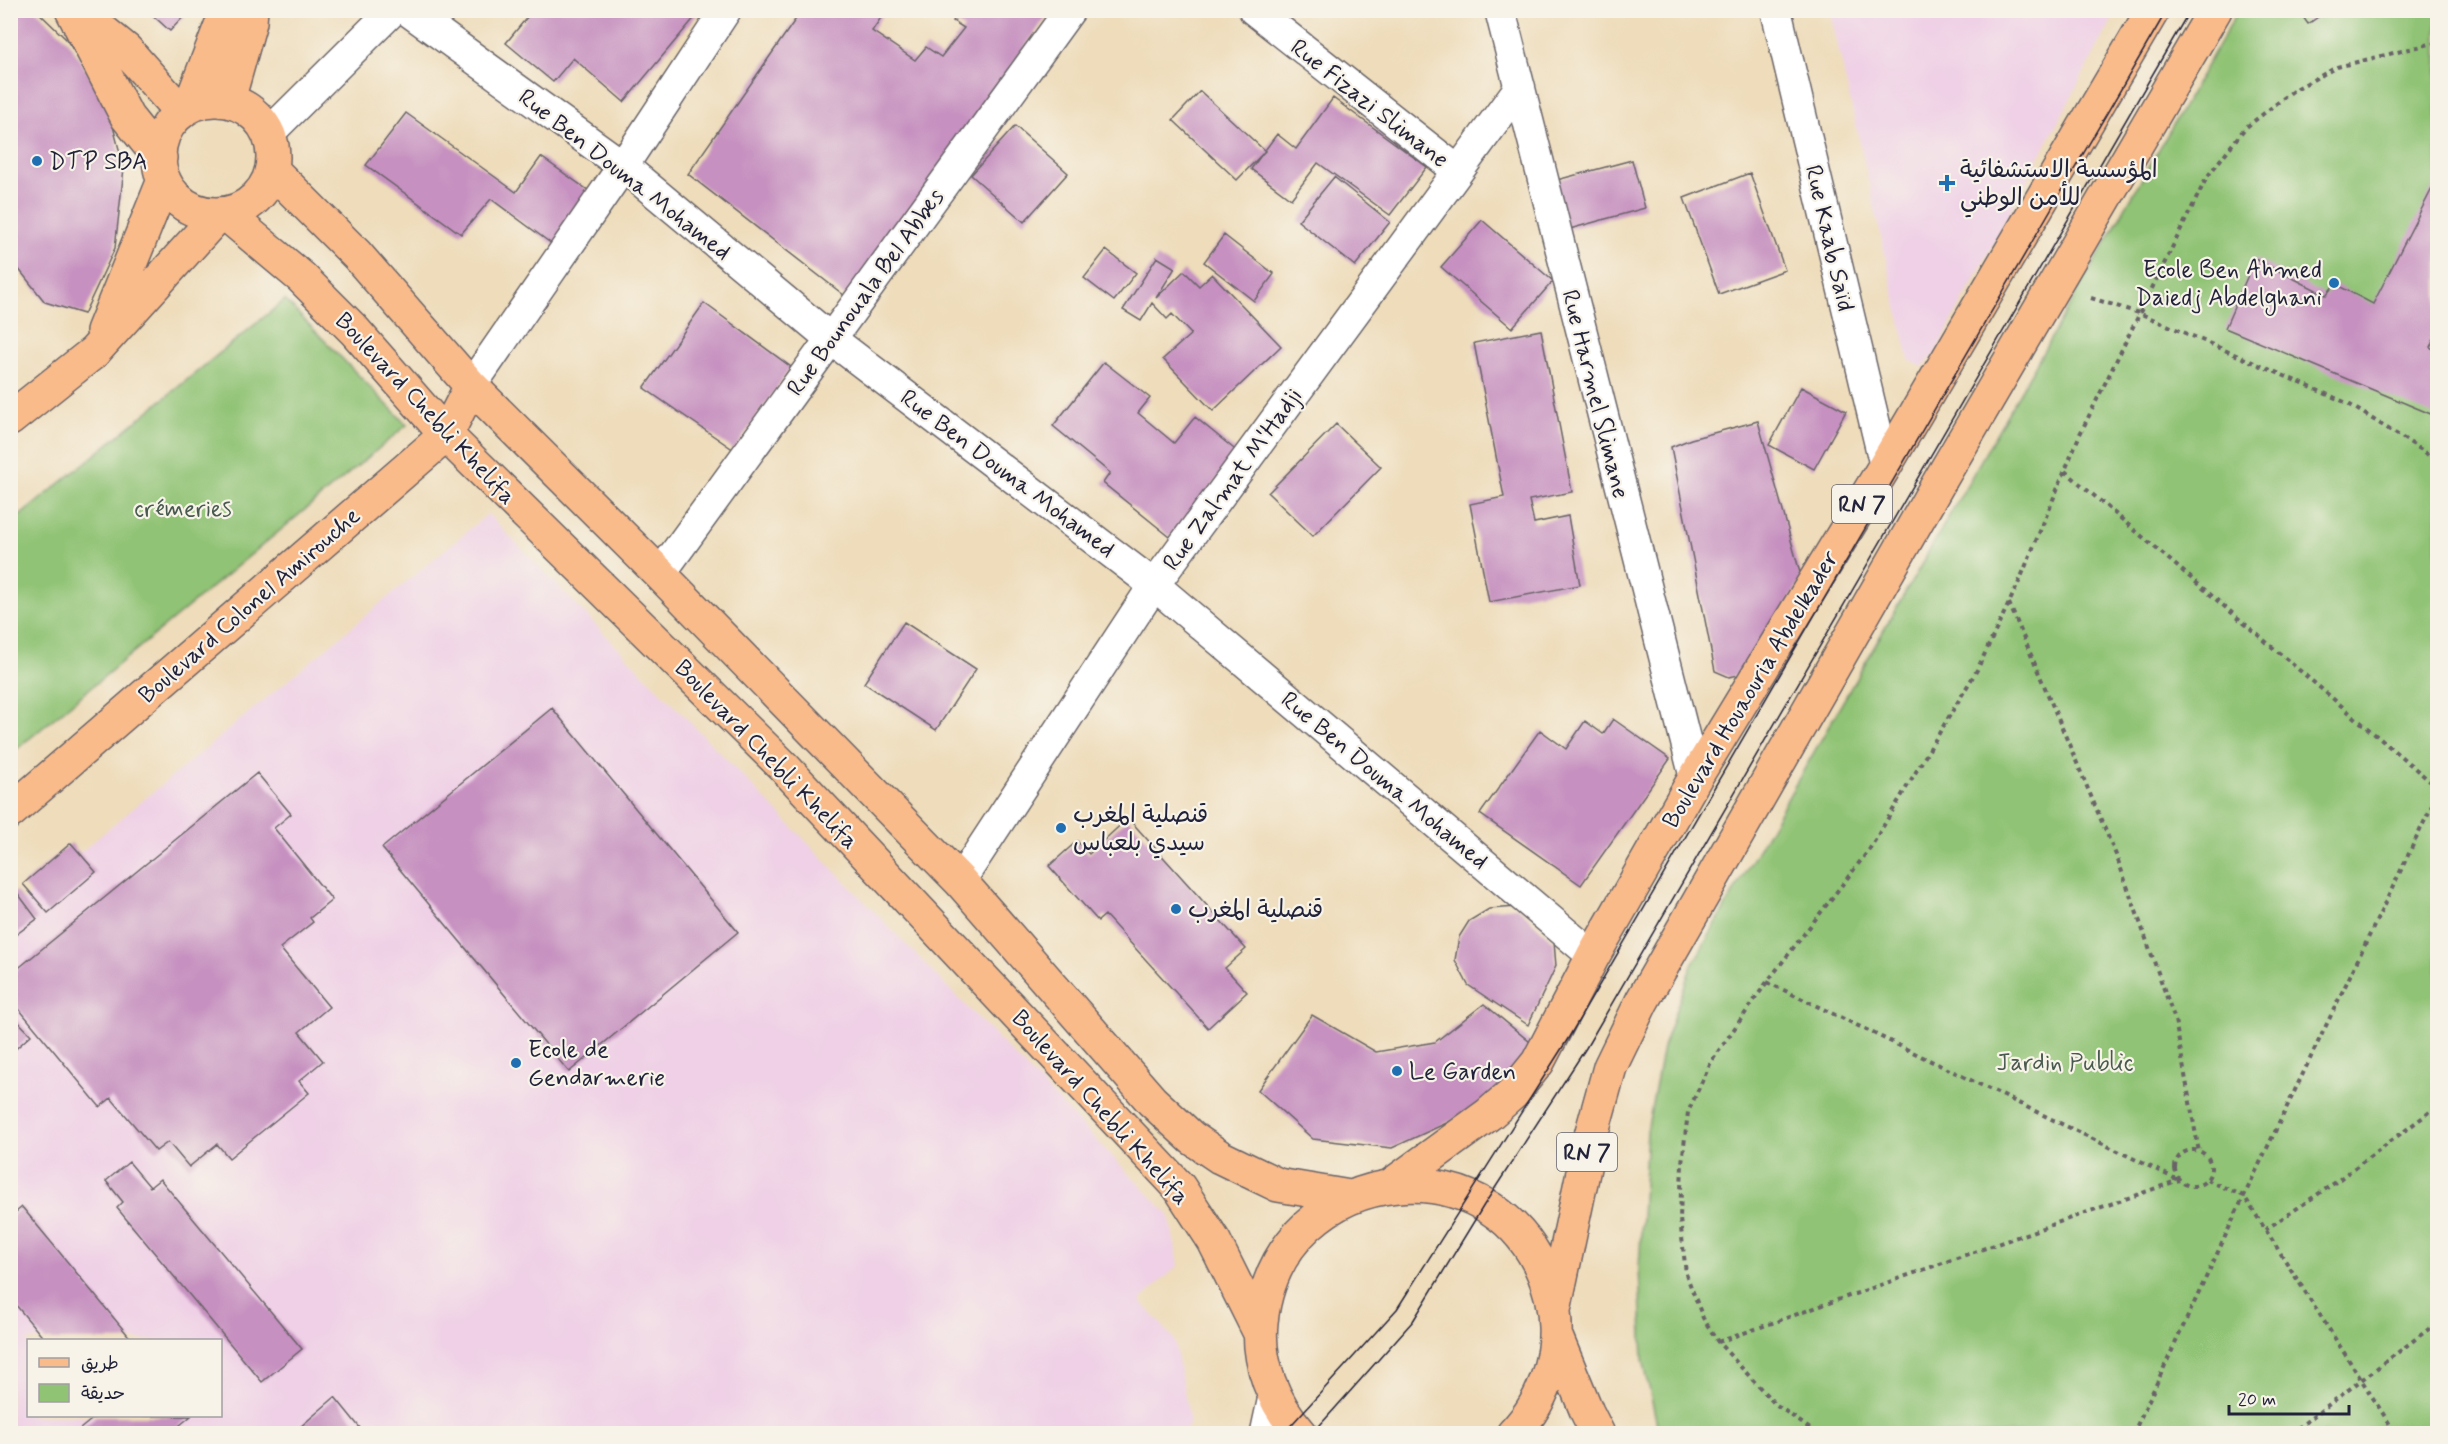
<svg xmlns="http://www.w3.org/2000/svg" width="2448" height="1444" font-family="Mynerve,'Playpen Sans Arabic',sans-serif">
	<rect width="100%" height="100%" fill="#f7f3e8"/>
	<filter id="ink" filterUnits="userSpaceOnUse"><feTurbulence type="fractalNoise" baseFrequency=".0167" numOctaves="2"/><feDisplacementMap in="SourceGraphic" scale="12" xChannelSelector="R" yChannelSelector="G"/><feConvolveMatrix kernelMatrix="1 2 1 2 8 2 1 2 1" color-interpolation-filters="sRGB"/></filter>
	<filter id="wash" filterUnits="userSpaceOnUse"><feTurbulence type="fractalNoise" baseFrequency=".008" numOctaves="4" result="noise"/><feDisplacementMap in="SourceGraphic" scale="24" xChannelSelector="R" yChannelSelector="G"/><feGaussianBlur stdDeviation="1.35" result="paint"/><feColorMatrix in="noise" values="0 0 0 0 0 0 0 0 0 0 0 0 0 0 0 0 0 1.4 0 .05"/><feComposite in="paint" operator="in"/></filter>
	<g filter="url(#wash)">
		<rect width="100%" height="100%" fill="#eedcba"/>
		<path fill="#efd0e6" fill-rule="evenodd" d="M1830,11H2117L1934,355L1922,367L1909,360Z
			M488,514L1169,1215L1179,1265L1140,1300L1174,1339L1190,1422L1184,1433L11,1434V910ZM28,1340H220V1416H28Z"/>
		<path fill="#90c374" stroke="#597258" stroke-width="1.5" d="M2238,11H2437V1433L1659,1434L1643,1359L1639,1268L1647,1131L1663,1047L1691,967Z
			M285,300L407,425L11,754V523Z"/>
		<g id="blocks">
			<path fill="#c690c0" d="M10,10H36L66,39L106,100L124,168L115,248L84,314L45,302L10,258Z
				M147,10H184L187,13L170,31Z
				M533,10H701L624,102L573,58L553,82L506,43Z
				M802,10H886L872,31L915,60L926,47L941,57L964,28L953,21L961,10H1051L849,299L688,174Z
				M2298,10H2328L2308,24Z
				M1200,91L1265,151L1237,180L1173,120Z
				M1333,98L1427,167L1390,215L1318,163L1291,199L1251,169L1277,134L1296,149Z
				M406,113L516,192L541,157L599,198L560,250L491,199L461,234L366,165Z
				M1015,126L1068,173L1024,222L971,175Z
				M1632,160L1645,208L1566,230L1553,181Z
				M1750,173L1785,270L1719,294L1684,198Z
				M1334,177L1390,222L1355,266L1298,221Z
				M2438,177V331L2430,347L2438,352V417L2225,328L2255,259L2326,295L2335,284L2373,304Z
				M1482,220L1553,281L1512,328L1441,267Z
				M1224,235L1274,274L1254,301L1204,262Z
				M1106,250L1136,273L1114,301L1084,278Z
				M1157,257L1175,268L1156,298L1184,271L1199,286L1212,274L1281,346L1213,411L1163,359L1191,334L1172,314L1167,319L1152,303L1141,321L1123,310Z
				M704,303L791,367L734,450L644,388Z
				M1541,330L1572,492L1529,500L1534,523L1568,516L1580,585L1489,602L1470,504L1504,497L1474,343Z
				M1104,362L1150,398L1138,413L1174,443L1195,417L1239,453L1170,537L1103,483L1110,473L1053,426Z
				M1801,387L1846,411L1814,469L1769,445Z
				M1758,421L1802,580L1743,674L1729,677L1715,671L1671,447L1691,439Z
				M1336,424L1381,467L1313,536L1268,493Z
				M904,622L976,669L936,730L864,683Z
				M552,708L738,932L569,1072L382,848Z
				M1613,719L1670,759L1581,885L1480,814L1540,730L1566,749L1585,721L1603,734Z
				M257,773L291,814L274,828L332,900L310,918L313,922L280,948L329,1007L299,1032L323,1061L299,1081L309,1093L229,1158L217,1144L189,1167L168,1142L156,1151L111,1098L100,1107L10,998V975Z
				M1128,818L1246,949L1225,968L1247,992L1208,1028L1105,915L1098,921L1049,866L1077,841L1089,854Z
				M71,843L96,872L48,913L23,884Z
				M16,891L37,919L10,939V895Z
				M1517,907L1554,942L1556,966L1528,1025L1468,985L1455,960L1459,937L1469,921L1489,909Z
				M1484,1004L1541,1051L1488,1104L1392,1148L1313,1139L1258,1090L1312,1015L1376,1052L1435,1042Z
				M10,1013L31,1035L10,1054Z
				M129,1162L150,1187L160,1179L302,1349L262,1382L117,1208L123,1202L106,1181Z
				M22,1207L132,1340H45L10,1298V1217Z
				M335,1397L365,1434H292Z
				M96,1416H191L169,1434H74Z"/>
		</g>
	</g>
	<g filter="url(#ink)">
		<use href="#blocks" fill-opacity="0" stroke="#696367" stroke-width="1.5"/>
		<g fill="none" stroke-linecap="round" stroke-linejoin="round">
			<g stroke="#696367" stroke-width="33">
				<path id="minor" d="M407,10L623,166L831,339L1154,585L1593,956
					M1254,10L1458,171
					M1500,10L1695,778
					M1776,10L1885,466
					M269,133L393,10
					M471,386L623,166L726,10
					M660,574L1070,10
					M960,881L1154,585L1520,87"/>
			</g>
			<g stroke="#696367" stroke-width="36">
				<path id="tertiary" d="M1267,1434L1275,1397"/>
			</g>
			<g stroke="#696367" stroke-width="36">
				<path id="primary" d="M72,10L127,117L160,158
					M78,11L126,50L181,112
					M228,100L250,22L251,10
					M159 157a57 57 0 1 1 114 0a57 57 0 1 1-114 0Z
					M190,106L227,10
					M273,171L357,255L471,386L660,574L960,881L1152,1101L1192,1138L1220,1157L1253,1173L1278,1185L1350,1197
					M226,214L301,277L354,330L446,435L783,766L1179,1187L1214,1241L1260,1333
					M103,331L164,180
					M10,419L94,352L219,214
					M10,812L446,435L471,386
					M1390,1186L1489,1114L1513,1093L1538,1062L1593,956L1695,778L1885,466L2153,10
					M1554,1310L1590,1139L1610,1067L1642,1001L1938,484L2215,10
					M1556,1337L1587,1412L1598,1434
					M1301,1434C1273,1403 1257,1363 1261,1322C1279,1156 1509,1134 1551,1296C1563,1345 1548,1398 1513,1434"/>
			</g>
			<path stroke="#696367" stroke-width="4" stroke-dasharray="4.5 4.5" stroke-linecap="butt" d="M2091,298L2139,313L2347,403L2425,452L2438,464
				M2065,471L2438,788
				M2009,603L2116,855L2175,1020L2199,1152
				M1767,982L2178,1180
				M2175 1168a18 18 0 1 1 36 0a18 18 0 1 1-36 0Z
				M2207,1180L2244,1196L2396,1434
				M2265,1230L2333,1184L2438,1106
				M1718,1342L2179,1180
				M1817,1434L1774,1403L1718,1342L1703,1318L1686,1274L1680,1219L1682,1163L1688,1112L1711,1062L1767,982L1869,850L1977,670L2019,582L2080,434L2207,177L2245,128L2294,90L2337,67L2438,42
				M2133,1434L2244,1196L2438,793
				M2290,1434L2438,1322"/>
			<use href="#minor" stroke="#fff" stroke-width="30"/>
			<use href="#tertiary" stroke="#fff" stroke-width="33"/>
			<use href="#primary" stroke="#fabb8b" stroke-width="33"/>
			<path stroke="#22223b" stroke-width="1.5" d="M1283,1434L1397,1309L1569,1037L2167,10
				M1312,1434L1413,1321L1484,1205L1586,1048L2190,10"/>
		</g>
	</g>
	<g fill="#1f6fb2" stroke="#f7f3e8" stroke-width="2">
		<circle cx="37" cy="161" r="6"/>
		<path d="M1944 174h6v6h6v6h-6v6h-6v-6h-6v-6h6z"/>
		<circle cx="2334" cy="283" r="6"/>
		<circle cx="1061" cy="828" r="6"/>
		<circle cx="1176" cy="909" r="6"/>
		<circle cx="516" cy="1063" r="6"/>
		<circle cx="1397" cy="1071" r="6"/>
	</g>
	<g text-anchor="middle" stroke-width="4.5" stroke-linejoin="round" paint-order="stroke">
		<g fill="#f7f3e8" stroke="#62616f" stroke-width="1.5">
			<rect x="1832" y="485" width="60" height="38" rx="4.5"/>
			<rect x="1557" y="1133" width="60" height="38" rx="4.5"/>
		</g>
		<g font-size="22" font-weight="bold" fill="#22223b">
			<text x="1862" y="512">RN 7</text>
			<text x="1587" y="1160">RN 7</text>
		</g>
		<g font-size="24" fill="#22223b" stroke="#f7f3e8">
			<text transform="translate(1370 103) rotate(38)" y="8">Rue Fizazi Slimane</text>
			<text transform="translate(625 174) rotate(38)" y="8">Rue Ben Douma Mohamed</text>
			<text transform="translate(1830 238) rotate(77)" y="8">Rue Kaab Saïd</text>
			<text transform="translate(865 292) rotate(-54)" y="8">Rue Bounouala Bel Abbes</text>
			<text transform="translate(1596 394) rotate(76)" y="8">Rue Harmel Slimane</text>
			<text transform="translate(426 408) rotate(47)" y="8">Boulevard Chebli Khelifa</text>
			<text transform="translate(1008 473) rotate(37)" y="8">Rue Ben Douma Mohamed</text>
			<text transform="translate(1232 479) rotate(-54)" y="8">Rue Zalmat M'Hadji</text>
			<text transform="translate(249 605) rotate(-41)" y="8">Boulevard Colonel Amirouche</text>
			<text transform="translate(1750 689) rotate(-59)" y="8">Boulevard Houaouria Abdelkader</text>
			<text transform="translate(767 754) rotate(46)" y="8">Boulevard Chebli Khelifa</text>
			<text transform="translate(1385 780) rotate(40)" y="8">Rue Ben Douma Mohamed</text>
			<text transform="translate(1101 1107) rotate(48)" y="8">Boulevard Chebli Khelifa</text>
		</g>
		<g font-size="24" fill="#22223b" stroke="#f7f3e8" text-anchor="start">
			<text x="49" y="169">DTP SBA</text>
			<text x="1960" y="177">المؤسسة الاستشفائية<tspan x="1960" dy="28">للأمن الوطني</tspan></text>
			<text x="2322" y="277" text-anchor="end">Ecole Ben Ahmed<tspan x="2322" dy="28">Daiedj Abdelghani</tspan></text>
			<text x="1073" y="822">قنصلية المغرب<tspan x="1073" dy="28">سيدي بلعباس</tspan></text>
			<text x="1188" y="917">قنصلية المغرب</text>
			<text x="528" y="1057">Ecole de<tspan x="528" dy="28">Gendarmerie</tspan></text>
			<text x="1409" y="1079">Le Garden</text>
		</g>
		<g font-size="24" fill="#485a4f" stroke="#f7f3e8">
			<text x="183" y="516">crémeries</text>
			<text x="2065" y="1070">Jardin Public</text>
		</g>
	</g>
	<rect width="2448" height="1444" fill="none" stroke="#f7f3e8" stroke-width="36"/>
	<rect x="27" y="1339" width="195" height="78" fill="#f7f3e8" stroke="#a29fa3" stroke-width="1.5"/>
	<rect x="39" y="1358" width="30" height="9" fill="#fabb8b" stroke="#a29fa3" stroke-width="1.5"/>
	<text x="81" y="1369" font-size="18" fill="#22223b">طريق</text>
	<rect x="39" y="1384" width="30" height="18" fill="#90c374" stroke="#a29fa3" stroke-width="1.5"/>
	<text x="81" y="1399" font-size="18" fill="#22223b">حديقة</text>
	<path d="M2229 1405v9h120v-9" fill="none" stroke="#22223b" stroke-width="3"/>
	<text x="2238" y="1405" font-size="18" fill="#22223b" stroke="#f7f3e8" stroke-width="4.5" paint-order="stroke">20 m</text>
</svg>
